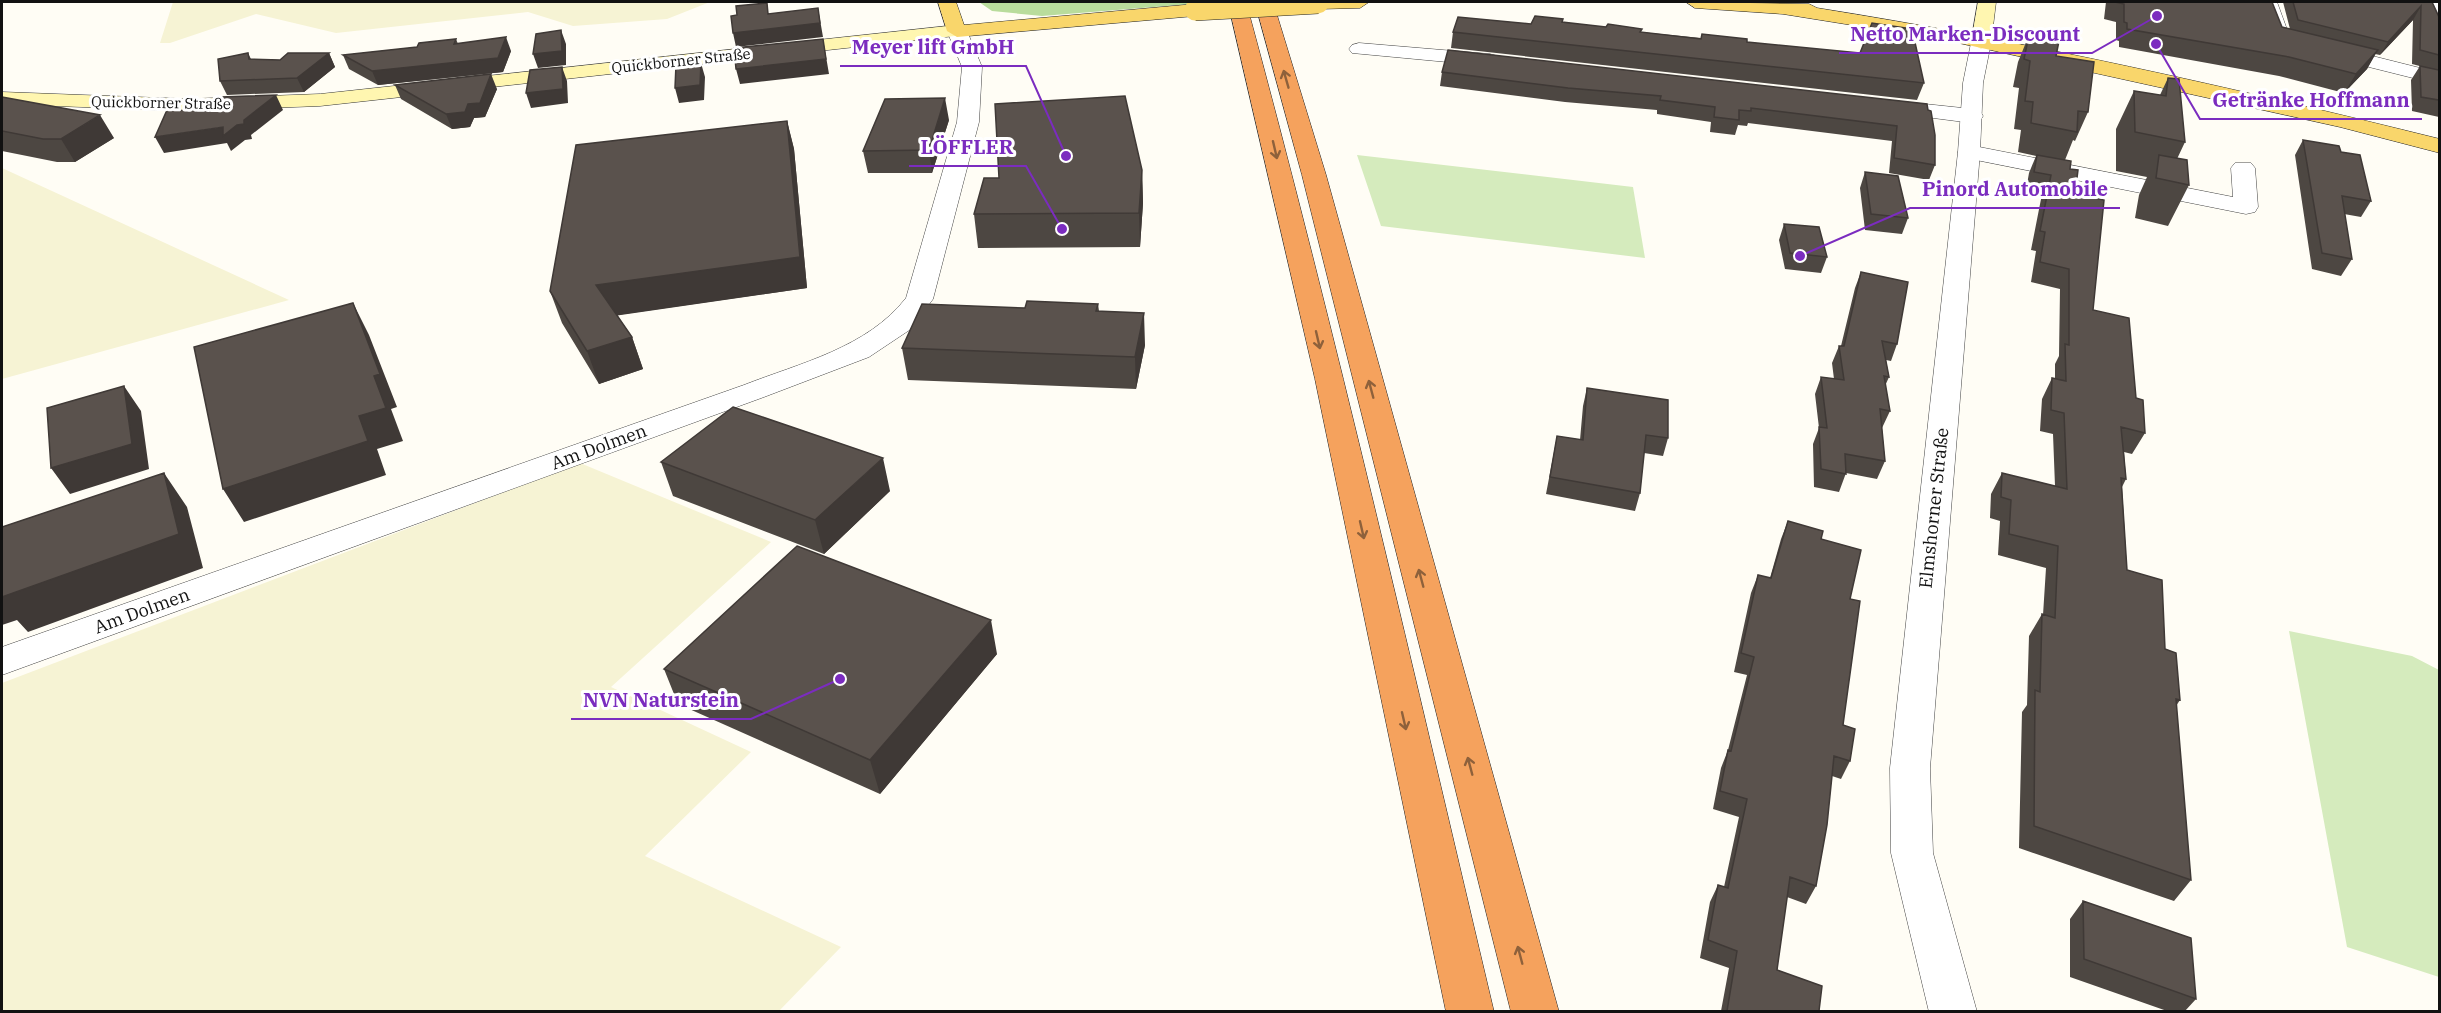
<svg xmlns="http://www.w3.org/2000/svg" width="2441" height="1013" font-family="'IBM Plex Serif',serif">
	<rect width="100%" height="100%" fill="#fffdf5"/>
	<path fill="#f6f3d4" d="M173,2H710L667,19L573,26L528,12L336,33L256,14L170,43H160Z
		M2,168L289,300L2,379Z
		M580,463L771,542L611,687L751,752L645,856L841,947L779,1011L2,1012V683Z"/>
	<path fill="#d5ebbd" d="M1357,155L1633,187L1645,258L1381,226Z
		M2289,631L2412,656L2439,670V977L2347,947Z"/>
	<path fill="#b9dc9c" d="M979,2H1216L1042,16L992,11Z"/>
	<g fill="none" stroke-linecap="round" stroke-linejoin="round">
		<g stroke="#444" stroke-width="1">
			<path id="minor" d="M2259,2H2277L2289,35L2436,72L2439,76L2436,80L2429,82L2273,43Z
				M2391,2L2440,3V15L2393,6Z
				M957,25L967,31L982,67L979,122L933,299L911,329L869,357L764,397L2,675V647L744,385C800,363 867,348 906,298L957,122L962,67L947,31Z
				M1359,43L1490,54L1497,56L1500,60L1497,64L1490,66L1352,53L1349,49L1352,45Z
				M1887,100L1972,109L1980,111L1983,116L1980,121L1972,123L1879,111L1876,106L1879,101Z
				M1969,145L2233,197L2231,168L2235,163H2251L2255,168L2258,207L2255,212L2246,214L1961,157L1958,152L1961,147Z"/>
		</g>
		<g stroke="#444" stroke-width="1">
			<path id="tertiary" d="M1981,37L1991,43L1983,83L1980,152L1930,768L1933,853L1977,1012H1929L1891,853L1890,768L1958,152L1963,83L1971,43Z"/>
		</g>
		<g stroke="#333" stroke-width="1">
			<path id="secondary" d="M1978,2H1996L1991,43L1981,49L1971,43Z
				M957,25L964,27L967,31L964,35L320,106L189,111L2,104V92L189,99L320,94Z"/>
		</g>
		<g stroke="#222" stroke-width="1">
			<path id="primary" d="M938,2H956L964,25L1195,4L1204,10L1195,16L957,37L947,31Z
				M1310,2H1369L1360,8L1318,9L1311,7Z
				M1686,2L1809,4L1817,8C2026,41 2234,88 2440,139V153L2340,127L1945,40L1783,14L1695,8Z"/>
		</g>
		<g stroke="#222" stroke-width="1">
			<path id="motorway" d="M1228,2H1246C1337,337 1414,674 1494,1012H1446L1315,379Z
				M1255,2H1273L1326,175L1559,1012H1511L1302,175Z"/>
		</g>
		<use href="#minor" fill="#fff" fill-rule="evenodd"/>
		<use href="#tertiary" fill="#fff" fill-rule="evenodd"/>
		<use href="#secondary" fill="#fff6b0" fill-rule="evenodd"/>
		<use href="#primary" fill="#f9d66b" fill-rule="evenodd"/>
		<use href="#motorway" fill="#f5a25d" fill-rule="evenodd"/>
		<g stroke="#222" stroke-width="22" stroke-linecap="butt">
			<path id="primary-bridge" d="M1195,10L1318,3"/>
		</g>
		<use href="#primary-bridge" stroke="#f9d66b" stroke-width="21"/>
	</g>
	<path fill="#4d4742" d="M2106,2H2272L2282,27L2290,29L2283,2H2432L2439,17V117L2412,111L2411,80L2420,66L2435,70L2412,64L2413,20L2380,55L2375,54L2367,69L2344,93L2279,76L2119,47V41L2116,40V22L2104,19Z
		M1562,22L1641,32L1701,38L1702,34L1747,42L1924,83L1917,100L1451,48L1453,32Z
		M2029,35L2056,56L2088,112L2075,141L2073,140L2065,160L2070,169L2093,310L2136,398L2145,433L2132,454L2124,452L2126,479L2122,487L2127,570L2165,649L2180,700L2176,706L2191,880L2174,901L2019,848L2022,712L2027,705L2029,636L2042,614L2043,615L2046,568L1998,555L2000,521L1990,518L1991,494L2002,473L2055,486L2053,434L2040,431L2042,399L2052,378L2055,379V364L2059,356L2060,289L2031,282L2036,251L2031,250L2042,194L2026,190L2029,173L2036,156L2018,152L2021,130L2014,129L2019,88L2013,87L2018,62Z
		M456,39L458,44L511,51L503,72L378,85L349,69L343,55L417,47Z
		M248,53L251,59L280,60L329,53L335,67L304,92L227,95L220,81Z
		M1442,72L1927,104L1935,165L1929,180L1889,173L1892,141L1748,123L1747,126L1738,125L1735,135L1710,132L1711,122L1657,114V110L1565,102L1440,86Z
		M2168,78L2185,142L2177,159L2189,185L2168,226L2135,218L2139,195L2147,177L2116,171V129L2134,91L2160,95Z
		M395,85L497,89L485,117L474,118L470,127L452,129L401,99Z
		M2,97L114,138L75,162H57L2,151Z
		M949,120L932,173H868L863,151Z
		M787,121L794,149L807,288L617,315L632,337L643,369L599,384L562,323L550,291Z
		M2303,140L2371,201L2361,217L2344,214L2352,259L2341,276L2312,269L2295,155Z
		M1142,170L1143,203L1140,247L978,248L974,214L999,178Z
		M1865,172L1908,218L1902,234L1865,230L1860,188Z
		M1784,224L1827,257L1821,273L1785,269L1779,240Z
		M1861,272L1897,344L1891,361L1886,360L1889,377L1885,386L1890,411L1882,428L1885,461L1877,479L1846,473L1839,492L1814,487L1813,444L1819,428L1815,394L1821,377L1834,379L1832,363L1839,346H1841L1855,288Z
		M1098,304L1099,311L1145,345L1136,389L908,380L902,348L1025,308Z
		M1587,388L1668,438L1663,456L1644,453L1640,493L1635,511L1546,494L1557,436L1580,440L1583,406Z
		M661,462L890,491L824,554L673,496Z
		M1788,521L1821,539L1850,599L1843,725L1850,761L1841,779L1832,776L1816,886L1806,904L1787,897L1777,970L1819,1011H1721L1729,968L1700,958L1710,902L1718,885L1724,887L1739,817L1713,809L1721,768L1728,750L1747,675L1734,672L1751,593L1758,575L1770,578L1781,539Z
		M997,654L880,794L678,704L664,669Z
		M2083,901L2196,999L2185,1011H2167L2070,977V919Z"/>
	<path fill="#3f3936" d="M2421,6L2413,20L2380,55L2388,42Z
		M818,8L823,37L736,47L733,33Z
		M561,30L566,44V65L538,68L533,54Z
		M506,37L511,51L503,72L378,85L372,71Z
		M823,39L829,74L740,84L736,69Z
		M2378,50L2367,69L2344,93L2356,74Z
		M329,53L335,67L304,92L297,78Z
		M701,63L705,77L704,100L679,103L675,88Z
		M562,67L567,81L568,103L531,108L526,93Z
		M491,74L497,89L485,117L474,118L470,127L452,129L446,114Z
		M276,95L283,110L251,135L252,139L245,140L231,151L227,143L164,153L155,137L237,125Z
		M945,98L949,120L932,173L929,150Z
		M100,115L114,138L75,162L61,139Z
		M787,121L794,149L807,288L607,317L596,285Z
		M1142,170L1143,203L1140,247L1139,213Z
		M353,303L369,335L397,407L391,409L403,441L377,449L386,475L244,522L223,489L359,416Z
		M1144,313L1145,345L1136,389L1135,357Z
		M632,337L643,369L599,384L587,351Z
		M124,386L141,411L149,469L70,494L51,468Z
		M883,458L890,491L824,554L815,520Z
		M164,473L187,507L203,568L28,632L17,620L2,625V588Z
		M991,620L997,654L880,794L870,760Z"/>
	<path fill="#5a524d" stroke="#3f3936" stroke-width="1.5" d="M2115,2H2272L2282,27L2378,50L2356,74L2289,57L2127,29V23L2124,22V4Z
		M2293,2H2432L2439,17V55L2420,50L2421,6L2388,42L2298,20Z
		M767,3L768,14L818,8L820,23L733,33L731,16L737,15L736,6Z
		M1535,16L1563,19L1562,22L1606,27L1608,24L1642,29L1640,32L1701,39L1702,34L1747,39V42L1860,53L1872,23L1912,29L1924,83L1453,32L1458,17L1531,24Z
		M561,30L562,51L533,54L536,34Z
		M2029,35L2059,41L2056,56L2094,62L2088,112L2078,111L2077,132L2031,123L2033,102L2025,101L2030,61L2024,59Z
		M506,37L498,58L372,71L343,55L417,47L419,43L456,39L454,44Z
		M823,39L826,59L736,69L734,48Z
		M1448,50L1927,104L1928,110L1931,111L1935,135V165L1894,158L1897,126L1751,108V111L1739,110V120L1714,117L1715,107L1660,100L1661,96L1568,88L1442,72Z
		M248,53L249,59L280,60L288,53H329L297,78L220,81L218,59Z
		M701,63L700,85L675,88L676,65Z
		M2420,66L2439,70V100L2421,97Z
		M562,67L563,89L526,93L530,70Z
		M491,74L480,103L468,104L465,112L446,114L395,85Z
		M2168,78L2179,79L2185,142L2135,132L2134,91L2166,96Z
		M276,95L244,120V124L237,125L223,136V127L155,137L167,110L222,111L221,97Z
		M1125,96L1142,170L1139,213L974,214L984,178H999L995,104Z
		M2,97L100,115L61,139H43L2,131Z
		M945,98L929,150L863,151L885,99Z
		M787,121L800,257L596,285L632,337L587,351L550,291L576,145Z
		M2303,140L2339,146L2341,152L2360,155L2371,201L2342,196L2352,259L2322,253Z
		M2037,155L2071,161L2070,169L2078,170L2075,194L2104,200L2093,310L2129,318L2136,398L2143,400L2145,433L2121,427L2126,479L2121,478L2127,570L2162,580L2165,649L2176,653L2180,700L2176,699L2191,880L2034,826L2035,690L2040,692L2042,614L2055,618L2058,546L2009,534L2011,500L2001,497L2002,473L2067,489L2064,413L2051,410L2052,378L2066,381L2065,344L2069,345V269L2040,262L2045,232L2040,231L2051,175L2034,172Z
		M2159,155L2187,160L2189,185L2156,178Z
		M1865,172L1898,176L1908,218L1871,214Z
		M1784,224L1819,227L1827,257L1790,253Z
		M1861,272L1908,282L1897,344L1882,341L1889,377L1884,376L1890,411L1880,409L1885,461L1845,454L1846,474L1821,469L1819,427L1827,428L1821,377L1844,380L1839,346H1844Z
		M1027,301L1098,304L1096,311L1144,313L1135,357L902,348L922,304L1025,308Z
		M353,303L380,374L374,376L386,408L359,416L368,441L223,489L194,347Z
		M124,386L132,444L51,468L47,408Z
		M1587,388L1668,400V438L1646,435L1640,493L1550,477L1557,436L1583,440Z
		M733,407L883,458L815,520L661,462Z
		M164,473L179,534L2,597V527Z
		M1788,521L1823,531L1821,539L1861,550L1850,599L1860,601L1843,725L1855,729L1850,761L1834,756L1827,825L1816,886L1790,877L1777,970L1822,986L1819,1011H1727L1737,951L1708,940L1718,885L1728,888L1747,799L1720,791L1728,750L1731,751L1754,657L1741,653L1758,575L1771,578Z
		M797,546L991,620L870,760L664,669Z
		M2083,901L2191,938L2196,999L2084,959Z"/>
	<defs><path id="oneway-shaft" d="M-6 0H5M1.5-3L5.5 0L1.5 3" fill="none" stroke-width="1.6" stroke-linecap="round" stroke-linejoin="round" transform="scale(1.5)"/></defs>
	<g stroke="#8e613b">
		<use href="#oneway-shaft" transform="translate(1286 79) rotate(-106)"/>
		<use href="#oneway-shaft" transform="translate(1275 150) rotate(77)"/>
		<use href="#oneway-shaft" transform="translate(1318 340) rotate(77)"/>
		<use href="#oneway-shaft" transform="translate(1371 389) rotate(-105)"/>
		<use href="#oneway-shaft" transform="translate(1362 530) rotate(77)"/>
		<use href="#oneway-shaft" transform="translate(1421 578) rotate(-105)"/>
		<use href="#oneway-shaft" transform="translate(1404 721) rotate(77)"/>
		<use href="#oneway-shaft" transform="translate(1470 766) rotate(-105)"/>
		<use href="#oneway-shaft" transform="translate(1520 955) rotate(-105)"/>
	</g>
	<g text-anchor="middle" stroke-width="6" stroke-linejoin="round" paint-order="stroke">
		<g font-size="15" fill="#111" stroke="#fff">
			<text transform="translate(681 61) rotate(-6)" y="5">Quickborner Straße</text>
			<text transform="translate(161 103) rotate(1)" y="5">Quickborner Straße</text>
		</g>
		<g font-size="18" fill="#111" stroke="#fff">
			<text transform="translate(599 447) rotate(-20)" y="6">Am Dolmen</text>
			<text transform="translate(1934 508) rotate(-84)" y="6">Elmshorner Straße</text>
			<text transform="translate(142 611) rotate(-20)" y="6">Am Dolmen</text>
		</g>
	</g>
	<path fill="none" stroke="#7b2cbf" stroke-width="2" d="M2157 16L2092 53H1839M1066 156L1026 66H840M2156 44L2200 119H2422M1062 229L1026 166H909M1800 256L1910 208H2120M840 679L751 719H571"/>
	<g fill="#7b2cbf" stroke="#fff" stroke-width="2">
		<circle cx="2157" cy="16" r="6"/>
		<circle cx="1066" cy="156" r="6"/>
		<circle cx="2156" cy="44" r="6"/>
		<circle cx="1062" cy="229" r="6"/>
		<circle cx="1800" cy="256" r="6"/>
		<circle cx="840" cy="679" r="6"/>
	</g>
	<g font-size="20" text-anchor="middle" font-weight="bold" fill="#7b2cbf" stroke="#fff" stroke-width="6" stroke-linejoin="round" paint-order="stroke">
		<text x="1965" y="41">Netto Marken-Discount</text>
		<text x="933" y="54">Meyer lift GmbH</text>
		<text x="2311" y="107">Getränke Hoffmann</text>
		<text x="967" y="154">LÖFFLER</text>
		<text x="2015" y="196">Pinord Automobile</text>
		<text x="661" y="707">NVN Naturstein</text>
	</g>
	<rect width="2441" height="1013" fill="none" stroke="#111111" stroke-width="6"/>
</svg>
